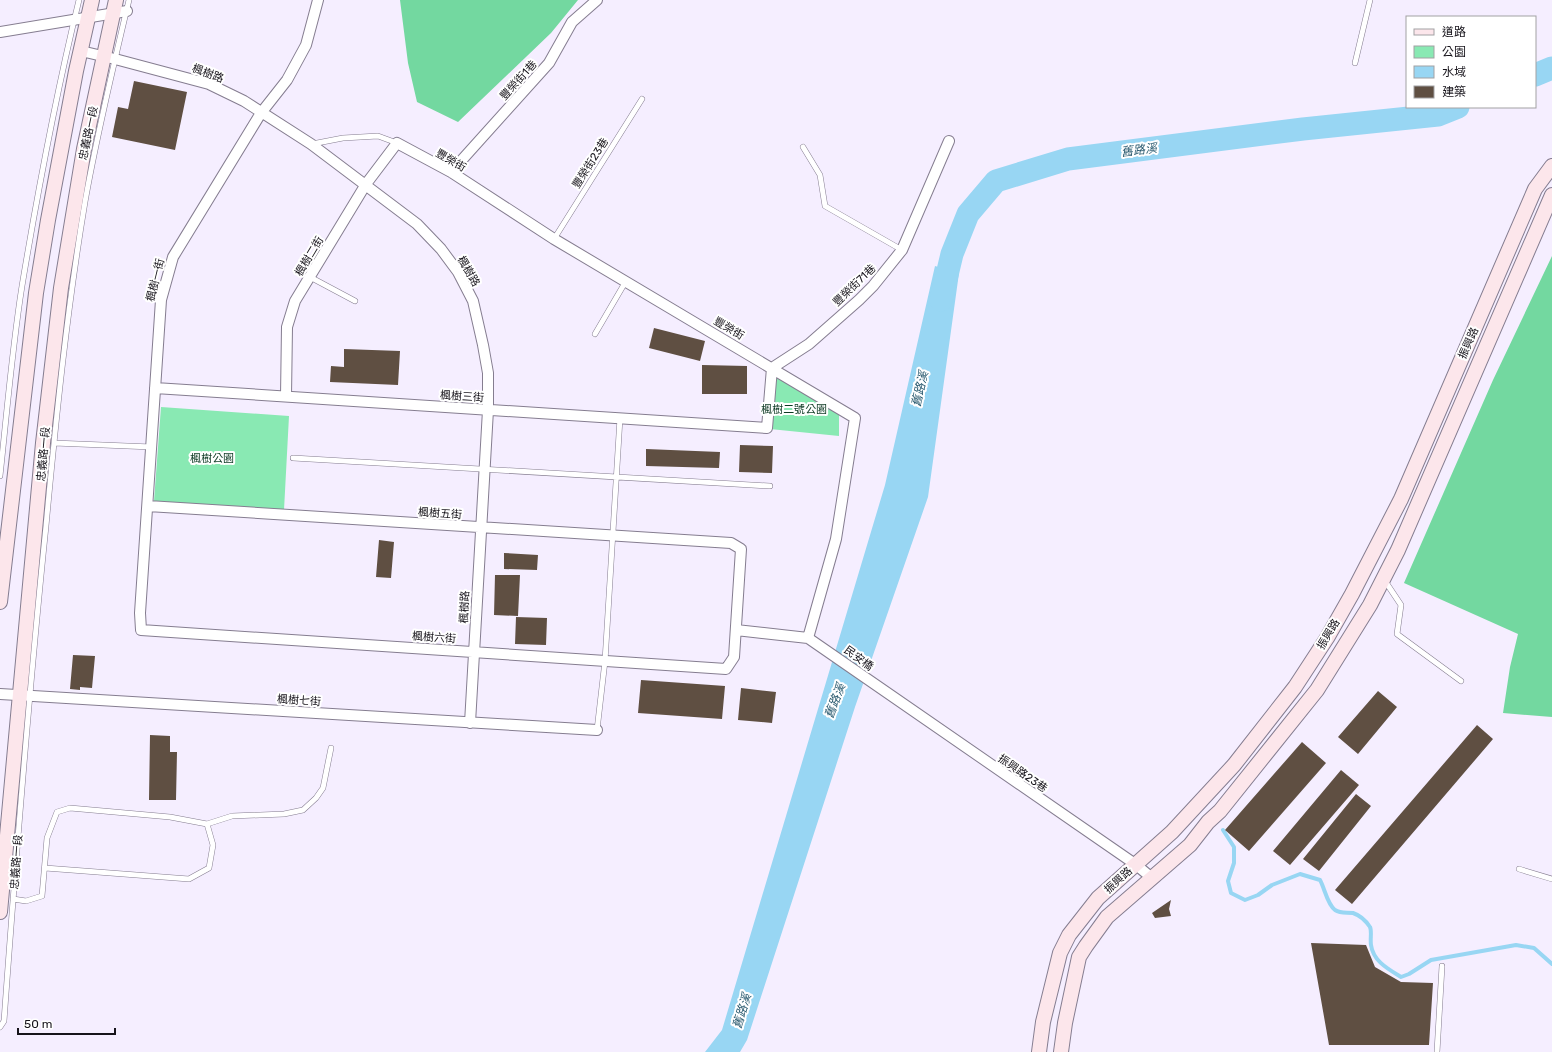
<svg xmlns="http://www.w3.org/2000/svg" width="1552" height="1052" font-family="Rubik,'Noto Sans TC',sans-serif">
	<rect width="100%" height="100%" fill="#f5eeff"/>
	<path fill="#89e9b3" d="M775,370L839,412V436L770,429Z
		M161,407L289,416L284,510L154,501Z"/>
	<path fill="#73d8a0" d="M400,0H578L551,33L458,122L417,102L408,63Z
		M1552,256V717L1503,713L1510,667L1518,634L1404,583L1493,380Z"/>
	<path fill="#98d6f3" d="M935,266L959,273L928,497L855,707L747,1040L740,1052H705L722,1030L885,485Z"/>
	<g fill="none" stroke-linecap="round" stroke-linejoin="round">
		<path stroke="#98d6f3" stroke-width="4" d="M1223,830L1234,847V863L1228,881L1231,893L1245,900L1258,895L1272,885L1300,874L1320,880C1325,889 1327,904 1335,910C1341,914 1347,912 1353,913C1359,915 1366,921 1370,927C1372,931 1370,939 1371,945C1373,961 1388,969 1401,977L1409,974L1431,960L1516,945L1534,948L1552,964"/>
		<path stroke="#98d6f3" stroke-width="23" d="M1535,75L1552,68
			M941,300L952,254L968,214L996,181L1068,159L1303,129L1438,115L1458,107"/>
	</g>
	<path fill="#5f4f42" d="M134,81L187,92L175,150L112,137L118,107L128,109Z
		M654,328L705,341L700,361L649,348Z
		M344,349L400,351L398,385L330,382L331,366L344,367Z
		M702,365L747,366V394H702Z
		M740,445L773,446L772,473L739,472Z
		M646,449L720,452L719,468L646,466Z
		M379,540L394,542L391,578L376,577Z
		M504,553L538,555L537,570L504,569Z
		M495,575H520L518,616L494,615Z
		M516,617L547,618L546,645L515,644Z
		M73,655L95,656L92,688L80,687V690L70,689Z
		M641,680L725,686L722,719L638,713Z
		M741,688L776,692L772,723L738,720Z
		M1378,691L1397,707L1358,754L1338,737Z
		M1477,725L1493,739L1352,904L1335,890Z
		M150,735L170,736V752H177L176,800H149Z
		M1302,742L1326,763L1249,851L1225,830Z
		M1341,770L1359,785L1290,865L1273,851Z
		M1356,794L1371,806L1319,871L1303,859Z
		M1171,900L1169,909L1171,916L1155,918L1152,913Z
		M1311,943L1366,945L1375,967L1401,982L1433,983L1429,1045H1329Z"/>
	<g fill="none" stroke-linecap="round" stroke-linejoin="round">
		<g stroke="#857d90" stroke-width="6">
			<path id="lane" d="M1355,63L1370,0
				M312,144L343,138L378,136L397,143
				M803,147L820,175L825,206L902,250
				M554,239L642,99
				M310,277L355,301
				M595,334L626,281
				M54,443L152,447
				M293,458L770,486
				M0,476C7,412 12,349 22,286C38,190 56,94 79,0
				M1385,581L1401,605L1397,634L1461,681
				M597,730L605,661L620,418
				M45,868L189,879L209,868L213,845L207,824
				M1519,869L1552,879
				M13,899L26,901L42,896L47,838L57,812L70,808L170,817L207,824L232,816L284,814L303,810L316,798L323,788L331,748
				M0,1027L4,1021C16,856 29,691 46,526C56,418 67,310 85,202C97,134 113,67 129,0
				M1437,1052L1442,966"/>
		</g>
		<g stroke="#857d90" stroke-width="12">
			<path id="street" d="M0,32L127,11
				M81,51L115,59L209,84L244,101L311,144L417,224L441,249L458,272L473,301L483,345L488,373V410L470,723
				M451,172L549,63L572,22L597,0
				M155,388L767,428L772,368L809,344L859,300L873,286L902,250L949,141
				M286,396L287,327L295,301L366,184L397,143L451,172L554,239L855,418L836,539L808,638
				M148,506L731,543L741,549L734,657L726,669L141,630L140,613L161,300L173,257L261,113L287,80L306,45L318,0
				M736,630L808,638L1135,864L1152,878
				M0,694L597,730"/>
		</g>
		<g stroke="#857d90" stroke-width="16">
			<path id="secondary" d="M0,602L36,293L48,220L76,71L92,0
				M0,912L43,443L61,288L84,149L116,0
				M1039,1052L1043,1022L1060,953L1069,935L1098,898L1172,832L1234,765L1295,687L1327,638L1352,594L1401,499L1535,189L1552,166
				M1061,1052L1065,1023L1079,957L1086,946L1107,917L1190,845L1208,822L1220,811L1317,690L1370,605L1398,550L1552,195"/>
		</g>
		<use href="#lane" stroke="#fff" stroke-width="5"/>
		<use href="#street" stroke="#fff" stroke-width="10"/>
		<use href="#secondary" stroke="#fce6eb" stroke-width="14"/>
	</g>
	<g text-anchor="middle" stroke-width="4" stroke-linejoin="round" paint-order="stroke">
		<g font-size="11" fill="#16131a" stroke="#fff">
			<text transform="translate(208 73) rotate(20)" y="4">楓樹路</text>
			<text transform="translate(518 80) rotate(-48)" y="4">豐榮街1巷</text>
			<text transform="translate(88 133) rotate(-78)" y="4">忠義路一段</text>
			<text transform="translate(451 160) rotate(30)" y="4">豐榮街</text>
			<text transform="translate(590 163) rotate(-58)" y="4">豐榮街23巷</text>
			<text transform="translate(309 256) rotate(-59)" y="4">楓樹二街</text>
			<text transform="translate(469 271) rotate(60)" y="4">楓樹路</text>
			<text transform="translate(155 280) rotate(-76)" y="4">楓樹一街</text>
			<text transform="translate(854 285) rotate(-44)" y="4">豐榮街71巷</text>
			<text transform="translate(729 328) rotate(31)" y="4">豐榮街</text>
			<text transform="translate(1468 343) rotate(-66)" y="4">振興路</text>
			<text transform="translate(462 396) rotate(4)" y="4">楓樹三街</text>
			<text transform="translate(43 454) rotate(-85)" y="4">忠義路一段</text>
			<text transform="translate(440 513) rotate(4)" y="4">楓樹五街</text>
			<text transform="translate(464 607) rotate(-87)" y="4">楓樹路</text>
			<text transform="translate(1328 634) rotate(-59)" y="4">振興路</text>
			<text transform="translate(434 637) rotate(4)" y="4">楓樹六街</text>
			<text transform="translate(859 658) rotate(36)" y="4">民安橋</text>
			<text transform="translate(299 700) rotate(4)" y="4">楓樹七街</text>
			<text transform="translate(1023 773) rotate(35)" y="4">振興路23巷</text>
			<text transform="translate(16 862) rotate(-86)" y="4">忠義路一段</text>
			<text transform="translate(1118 880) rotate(-42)" y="4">振興路</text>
		</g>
		<g font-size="11" fill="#0d3923" stroke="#fff">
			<text x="794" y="413">楓樹二號公園</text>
			<text x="212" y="462">楓樹公園</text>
		</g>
		<g font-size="12" font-style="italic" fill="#2a5a6f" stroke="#fff">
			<text transform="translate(1139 150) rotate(-7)" y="4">舊路溪</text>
			<text transform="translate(920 389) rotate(-77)" y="4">舊路溪</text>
			<text transform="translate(835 701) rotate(-69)" y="4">舊路溪</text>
			<text transform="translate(742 1011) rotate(-73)" y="4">舊路溪</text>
		</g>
	</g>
	<rect x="1406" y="16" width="130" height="92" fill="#ffffff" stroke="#a2a1a3"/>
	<rect x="1414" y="29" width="20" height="6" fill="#fce6eb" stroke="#a2a1a3"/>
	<text x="1442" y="36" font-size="12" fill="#16131a">道路</text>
	<rect x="1414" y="46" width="20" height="12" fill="#89e9b3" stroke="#a2a1a3"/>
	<text x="1442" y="56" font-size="12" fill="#16131a">公園</text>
	<rect x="1414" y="66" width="20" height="12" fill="#98d6f3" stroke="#a2a1a3"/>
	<text x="1442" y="76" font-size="12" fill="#16131a">水域</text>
	<rect x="1414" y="86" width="20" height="12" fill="#5f4f42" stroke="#a2a1a3"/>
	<text x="1442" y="96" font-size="12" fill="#16131a">建築</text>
	<path d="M18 1028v6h97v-6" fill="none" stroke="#16131a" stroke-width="2"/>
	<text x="24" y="1028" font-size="12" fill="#16131a" stroke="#ffffff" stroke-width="3" paint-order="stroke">50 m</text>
</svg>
